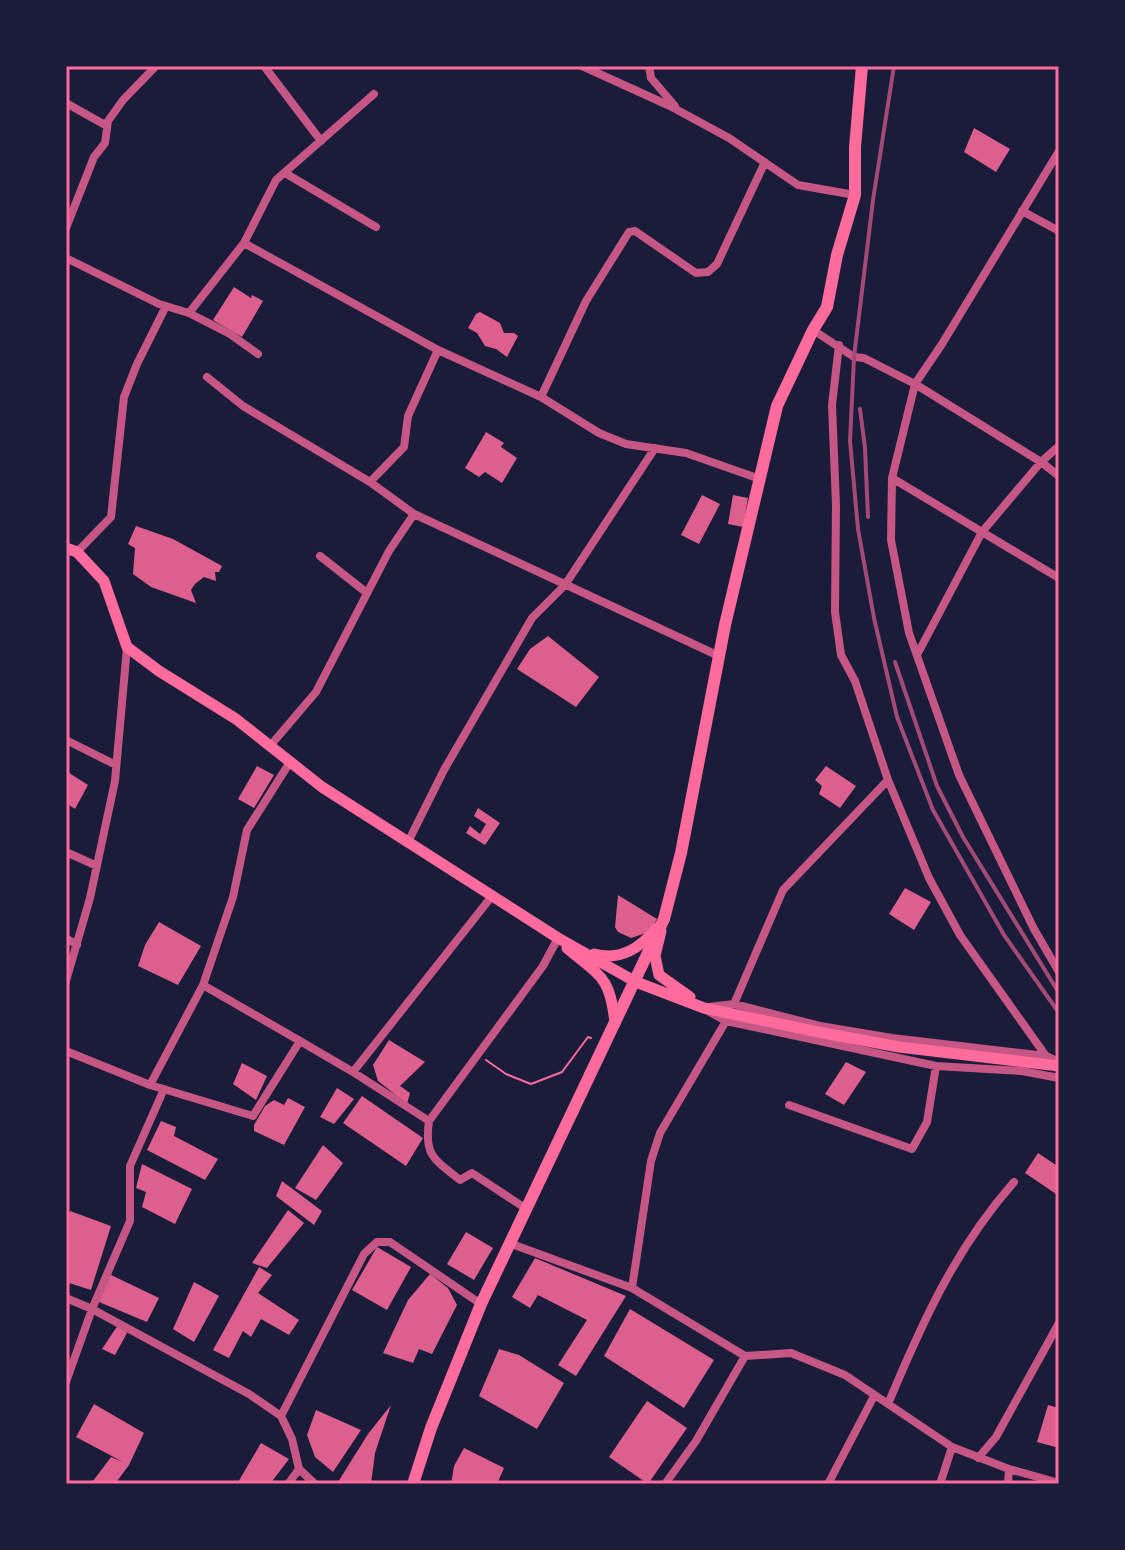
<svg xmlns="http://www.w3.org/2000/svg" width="1125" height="1550" font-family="Mulish,sans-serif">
	<rect width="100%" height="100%" fill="#1b1b3a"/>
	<path fill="#dd5f8e" d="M974,128L1010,149L996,172L964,152Z
		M234,287L251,298L252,295L263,301L242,337L213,320Z
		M480,312L500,323L504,333H514L518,336L507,357L496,349L485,346L477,333L468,328L476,314Z
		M486,432L504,443L501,447L517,458L502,483L485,472L479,477L465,468Z
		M702,495L720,504L699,544L681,535Z
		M733,495L748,498L743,527L728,524Z
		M136,526L173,539L222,566L219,572H215L216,581L204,577L195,584L191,590L196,603L151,587L133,574L135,548L128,544Z
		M548,636L599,677L576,707L517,669L530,649Z
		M257,766L274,775L254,808L238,799Z
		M826,766L856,786L840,808L819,794L822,786L815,780Z
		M66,771L88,785L75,809L66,803Z
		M478,808L500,823L485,845L466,833L470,826L480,834L486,824L474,816Z
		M905,888L931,902L914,930L889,914Z
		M618,895L657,919L649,932L631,938L618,932L615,927Z
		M159,922L201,946L178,985L138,966L145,945Z
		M389,1040L425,1062L400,1086L410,1093L407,1104L378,1081L373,1065Z
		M846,1062L866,1072L844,1105L825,1094Z
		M242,1063L267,1076L256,1100L233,1084Z
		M337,1088L354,1099L334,1124L320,1117Z
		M362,1096L423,1138L406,1166L343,1123Z
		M288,1098L305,1107L284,1145L254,1131V1125L265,1106L274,1100L284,1105Z
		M161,1121L176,1127L174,1136L218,1159L205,1180L147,1150Z
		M323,1145L343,1163L316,1200L295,1188Z
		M1038,1153L1059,1167V1196L1025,1173Z
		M142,1164L192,1189L175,1224L142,1207L146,1192L136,1188Z
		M282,1181L322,1211L314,1225L276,1196Z
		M288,1210L304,1223L267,1268L252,1263Z
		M70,1211L111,1226L91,1290L66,1282V1223Z
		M466,1232L493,1248L474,1280L447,1264Z
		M377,1247L411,1267L387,1310L352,1290Z
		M535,1258L626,1296L576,1376L558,1365L587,1320L538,1295L530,1308L512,1297Z
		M259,1267L272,1275L258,1293L299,1320L289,1335L261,1319L251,1337L243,1331L229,1358L213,1350Z
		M107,1273L159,1298L147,1322L99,1302Z
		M430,1274L448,1288L457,1305L432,1354L419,1349L413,1363L383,1353L408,1300Z
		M194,1282L219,1296L194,1342L173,1329Z
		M630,1309L714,1360L684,1408L604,1356Z
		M118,1325L127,1333L115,1355L102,1349Z
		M499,1349L519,1355L564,1383L537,1429L479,1396Z
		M647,1401L687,1428L648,1484L609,1457Z
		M94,1404L144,1433L129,1465L115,1484H99L93,1481L111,1457L123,1462L76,1437Z
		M391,1405L375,1453L371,1484H340L338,1482L368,1434Z
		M1048,1405L1059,1408V1448L1037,1442Z
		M316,1410L361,1430L333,1472L315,1457L307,1435Z
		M261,1443L289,1459L270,1484H237Z
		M464,1448L504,1468L497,1484H451L454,1466Z"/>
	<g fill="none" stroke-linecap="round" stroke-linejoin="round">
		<path stroke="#ff6b9d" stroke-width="2" d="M486,1060L506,1074L531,1084L562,1072L588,1037L591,1038"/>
		<path stroke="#c65784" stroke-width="8" d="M264,66L321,141
			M582,66L670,106L729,138L798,185L855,195
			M649,66L651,78L675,106
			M66,103L107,126
			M1059,151L942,344L915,384L892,478L891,540L909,633L959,775L1034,929L1059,972
			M285,173L376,227
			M1022,211L1059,231
			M66,228L94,157L105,143L108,121L123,100L156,66
			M244,243L438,350L541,397L599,433L626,444L686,453L760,479
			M66,258L159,304L189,313L230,334L258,354
			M189,313L244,243L276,180L374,94
			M813,330L854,357L864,358L915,384L1041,462L1059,476
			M839,345L832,405L836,505L835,612L841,655L855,681L888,780L929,878L960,935L1046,1056
			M207,377L243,406L370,482L404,447L408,416L438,350
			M541,397L586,301L629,232L635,231L696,273L708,272L717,264L765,162
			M1059,446L1041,462L982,532L1059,578
			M892,478L982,532L917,655
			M370,482L414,514L719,656
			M77,552L111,517L124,397L137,364L166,306
			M320,556L367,593
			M66,740L116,765
			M270,746L316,692L389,551L414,514
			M408,842L444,770L532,618L565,585L655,448
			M66,852L97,866
			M66,938L77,945
			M66,981L90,898L115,781L127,647
			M203,985L300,1041
			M734,1004L783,890L888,780
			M709,1007L734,1004L820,1026L892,1038L1046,1056L1059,1062
			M708,1011L726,1021L936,1066L1022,1071L1059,1078
			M66,1051L150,1085L253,1116L300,1041L353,1072L492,896
			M353,1072L429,1121L543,966L558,938
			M150,1085L203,985L233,897L247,830L290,762
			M789,1105L912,1149L927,1122L936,1066
			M429,1121C424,1156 434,1159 460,1180L472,1173L525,1208
			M509,1243L632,1288L745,1356L791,1353L845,1375L952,1447L1009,1469L1059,1483
			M632,1288L651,1161L660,1133L726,1021
			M66,1298L92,1309L249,1394L281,1416L292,1439L299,1469L315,1484
			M66,1382L92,1309L130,1221V1166L164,1089
			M888,1404C922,1323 955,1249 1014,1182
			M281,1416L364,1254L377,1242H390L481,1304
			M978,1458L996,1437L1059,1323
			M288,1484L299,1469
			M665,1484L696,1441L745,1356
			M828,1484L874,1396
			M940,1484L952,1447
			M1008,1484L1009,1469"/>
		<path stroke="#ff6b9d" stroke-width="11" d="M66,548L77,552L104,581L127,647L159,671L236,719L322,787L558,938L636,982L704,1008L818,1032L899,1047L1059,1066
			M661,931L655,956L659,975L690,997
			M567,948C601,977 610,976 615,1023
			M594,954C621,961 640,948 657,928"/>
		<path stroke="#ff6b9d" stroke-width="12" d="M413,1484L431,1428L481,1304L664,919L681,853L725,625L777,406L813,330L827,307L837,255L855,195V147L862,66"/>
		<path stroke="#a44b75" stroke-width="4" d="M894,66L873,200L854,357L850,441L858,529L874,618L897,717L933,810L1004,935L1059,1013
			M860,409L865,448L868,517
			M895,662L937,786L963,837L1059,993"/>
	</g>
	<rect width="1125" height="1550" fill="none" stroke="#1b1b3a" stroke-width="136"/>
	<rect x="68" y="68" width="989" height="1414" fill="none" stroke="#ff6b9d" stroke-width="3"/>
</svg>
